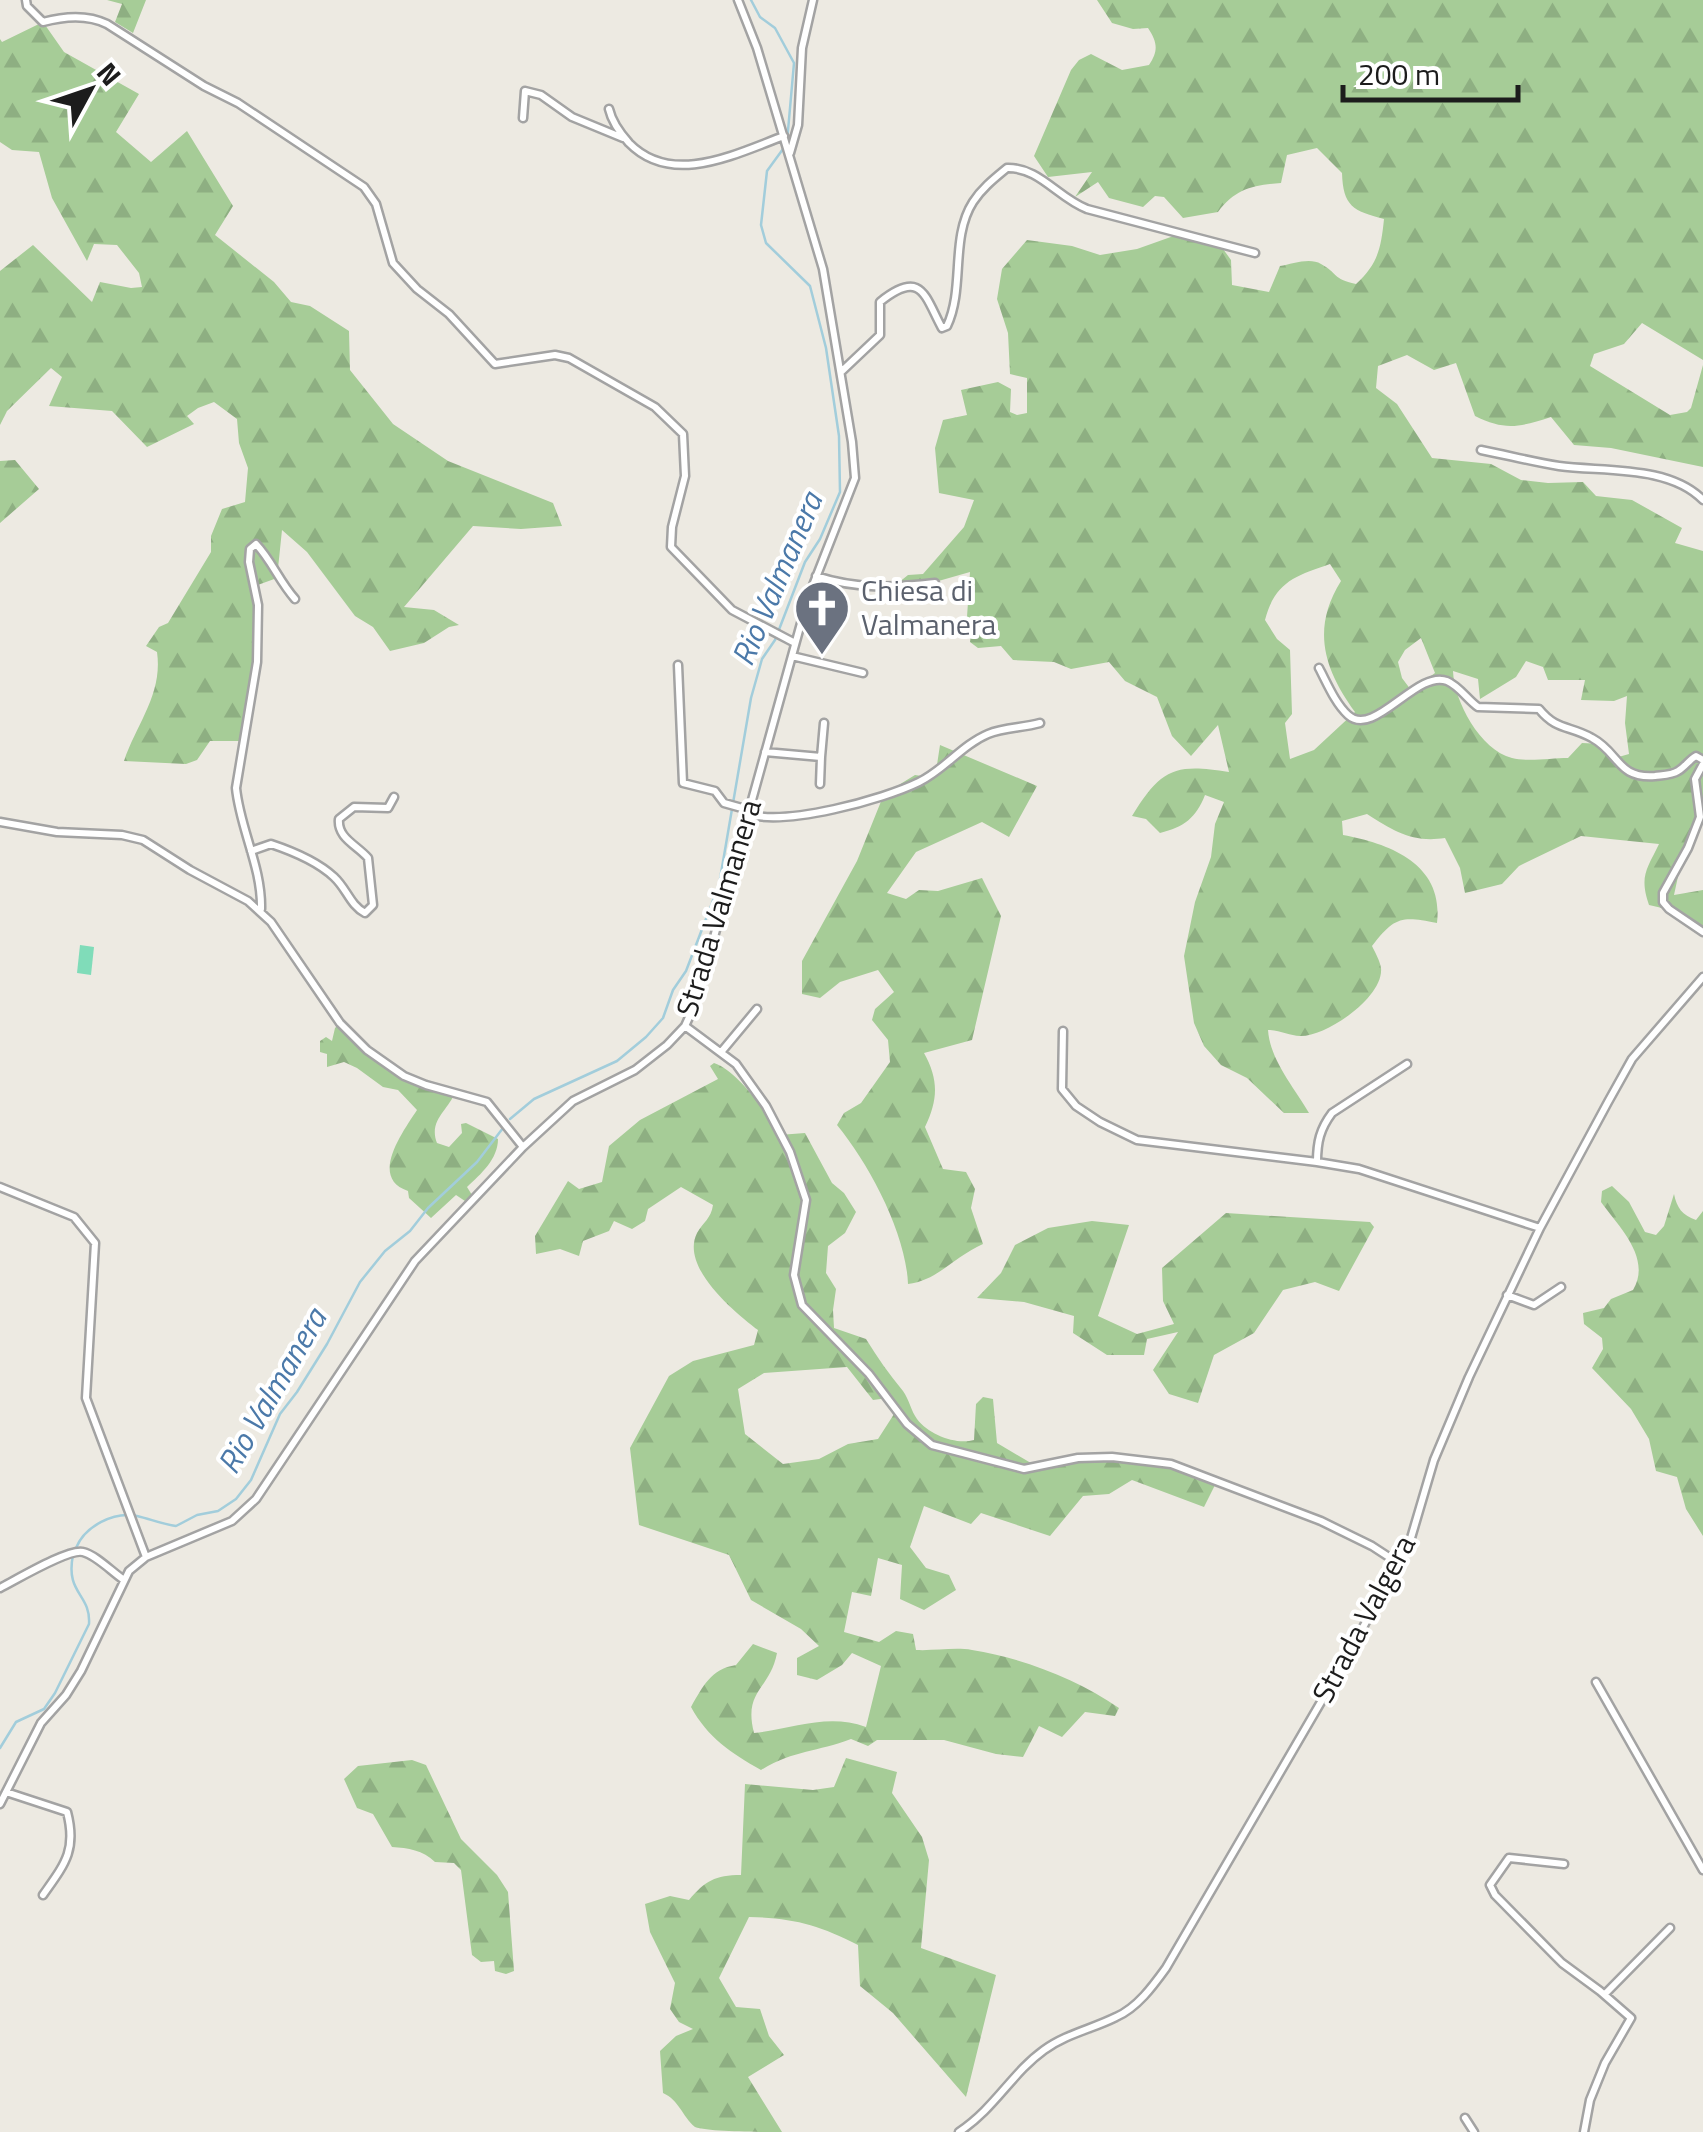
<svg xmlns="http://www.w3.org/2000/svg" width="1703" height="2132" font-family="'Titillium Web',sans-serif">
	<defs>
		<pattern id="forest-firs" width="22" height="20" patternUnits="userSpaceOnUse" patternTransform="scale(2.5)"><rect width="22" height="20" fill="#a6cc97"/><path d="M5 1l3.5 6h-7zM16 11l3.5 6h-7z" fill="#8eaf82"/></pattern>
	</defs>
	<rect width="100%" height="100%" fill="#edeae2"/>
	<path fill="url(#forest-firs)" fill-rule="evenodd" d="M107,0H146L133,33L115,22L122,4Z
		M1097,0H1703V360L1642,323L1624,344L1594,354L1590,366L1670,415L1687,412L1691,408L1703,365V467L1611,448L1574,445L1551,417C1520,427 1505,431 1475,416L1456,363L1434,370L1407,355L1378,366L1376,388L1397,404L1432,458L1491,464L1521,480L1548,483L1583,482L1596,496L1632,500L1682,528L1675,543L1703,551V820L1682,858L1674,895L1703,890V929L1675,911L1649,905C1639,876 1647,869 1659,844L1581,836L1519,866L1502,884L1465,893L1460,868L1445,838C1412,843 1394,831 1367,814L1342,821L1343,835C1392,844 1444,865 1437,923C1402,916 1395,916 1372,946C1375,952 1380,961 1381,968C1384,997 1326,1037 1300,1036C1290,1036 1280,1030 1268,1030C1270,1060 1294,1087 1309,1113H1284L1247,1078L1221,1065L1204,1046L1194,1023L1184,956L1195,902L1211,857L1215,824L1224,802L1205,795C1196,818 1184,827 1160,833L1146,819L1132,816C1161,769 1174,763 1229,772L1218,725L1191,756L1172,736L1157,697L1125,681L1109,662L1071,669L1054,662L1013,660L1001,646L978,648L970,642L973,620L967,617L970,572L935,582L893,587L908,575L923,574L964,527L974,500L939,493L935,448L943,420L967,415L961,390L998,382L1011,389L1010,412L1017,415L1027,413V378L1010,374L1008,333L997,299L1002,269L1027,240L1072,246L1100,255L1137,249L1182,233L1218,242L1231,260L1232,285L1269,292L1280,266C1292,264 1310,257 1321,264C1338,273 1332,279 1356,284C1378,264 1381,248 1384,219C1353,211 1343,206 1342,173L1317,148L1287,155L1281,183C1253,185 1235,189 1218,212L1183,218L1164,197L1155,196L1143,207L1109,198L1098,182L1075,197L1092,172L1048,177L1034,156L1071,70L1079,60L1091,54L1122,70L1149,65C1159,50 1157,42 1148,28L1133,29L1112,23ZM1330,564L1341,581C1311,629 1324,669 1355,712L1314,750L1290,759L1285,723L1292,714L1290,650L1277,639L1265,620C1275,582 1295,576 1330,564ZM1421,638L1435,673L1411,690L1402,678L1398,662L1405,650ZM1526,661L1543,667L1548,680H1585L1581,700L1614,701L1627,696L1625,723L1629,754L1615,758L1603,744L1582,743L1568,758C1551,758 1528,762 1512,758C1480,750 1454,701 1453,671L1478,679L1480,699L1516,677Z
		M43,22L64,52L139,94L116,132L151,162L187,131L233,206L215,235L274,282L291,302L310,306L349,331L350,370L393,424L448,461L553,503L562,526L521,529L473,526L404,607L434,610L459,625L449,627L424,643L390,651L373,627L355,616L307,552L282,530L277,578L255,586L257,662L243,741H210L197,760L186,764L124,761C137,723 163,694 157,652L146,646L159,627L168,623L211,552V536L222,509L245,502L248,468L239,443L237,419L214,402L198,408L187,416L194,424L147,447L112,411L49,406L62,377L51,368L7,411L0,425V271L33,245L92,302L100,282L131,288L142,287L139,273L117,245L94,244L87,261L52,198L39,152L12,150L0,142V39L2,42Z
		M15,460L39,489L0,523V461Z
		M940,745L1037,786L1009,837L982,822L916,852L887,893L906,899L919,890L938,891L982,878L1001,916L972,1040L924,1053C939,1080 938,1100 925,1127L943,1169L966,1172L975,1189L971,1208L983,1244C955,1256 937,1281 908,1284C906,1233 869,1164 837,1125L844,1113L861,1103L890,1062L888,1040L872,1020L875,1009L894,992L878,970L840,982L820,998L802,994V961L857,861L884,794L915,775L935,778Z
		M340,1023C381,1064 399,1074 455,1092C449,1110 428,1120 437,1143L449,1147L462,1133L461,1124L466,1123L498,1139C498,1159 481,1174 467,1187L472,1195L468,1203L456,1195L431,1218L409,1198L408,1191C369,1178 402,1133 417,1110L398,1090L383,1087L357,1068L344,1062L327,1067V1054L320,1052V1041L326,1037L332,1041L335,1028Z
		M714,1063C738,1071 767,1113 779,1135L805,1133L832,1183L844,1193L856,1212L845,1233L828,1246L826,1273L836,1289L833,1310L834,1328L866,1339C877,1357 889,1374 903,1391C909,1399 911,1411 917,1419C929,1435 956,1445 974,1440L976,1404L983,1397L993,1399L997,1443L1036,1466L1078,1458L1171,1464L1216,1483L1204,1507L1132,1480L1109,1494L1083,1496L1050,1536L981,1513L971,1524L924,1506L910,1547L926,1568L949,1575L956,1590L924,1610L900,1599L902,1565L878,1558L871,1596L852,1592L844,1632L879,1642L896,1631L913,1634L916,1650C934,1651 955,1647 972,1650C1023,1658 1077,1679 1119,1708L1115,1716L1085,1712L1062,1737L1039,1726L1023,1757L996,1754L944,1740H877L868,1746L851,1739C817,1752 794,1750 761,1770C731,1753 708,1738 691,1707C703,1686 711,1669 736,1665L753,1644L777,1653C770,1690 743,1690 754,1733C793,1729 827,1713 866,1727L881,1666L852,1653L842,1665L817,1680L797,1675V1658L819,1646L801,1629L751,1600L729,1555L639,1525L630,1448L669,1376L693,1361L754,1345L758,1330C734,1312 680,1267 697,1233C703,1222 711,1219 713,1205L681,1187L648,1209L645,1221L632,1229L614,1221L609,1231L583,1241L579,1256L560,1249L536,1254L535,1236L568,1181L579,1189L602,1182L609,1146L640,1120L718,1079L710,1066ZM847,1367L873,1400L888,1398L896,1411L878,1439L848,1444L819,1459L783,1464L745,1434L738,1389L764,1373Z
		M1612,1186L1629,1202L1645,1232L1656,1235L1664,1226L1674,1194C1677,1208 1682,1215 1696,1220L1703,1211V1536L1686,1509L1677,1477L1656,1471L1649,1439L1631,1409L1592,1368L1603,1349L1602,1338L1584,1324L1583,1313L1604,1308L1611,1299L1633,1290C1652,1258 1619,1227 1601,1202L1602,1191Z
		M1226,1213L1370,1222L1374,1227L1339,1291L1315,1282L1283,1290L1254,1333L1214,1355L1198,1403L1169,1394L1153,1370L1178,1332L1147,1339L1144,1355H1107L1073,1333L1074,1316L1024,1302L977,1298L1001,1273L1015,1245L1048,1228L1092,1221L1129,1225L1098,1316L1137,1334L1174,1324L1163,1301L1162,1268Z
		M846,1758L897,1772L892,1793L922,1837L929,1860L921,1948L996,1975L966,2097L893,2013L860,1986L858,1945C819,1925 793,1918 749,1917L719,1978L736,2007L760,2009L769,2036L784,2055L748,2077L782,2132C763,2132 708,2132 695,2127C682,2116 679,2100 663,2093L660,2051L676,2036L693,2029L679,2022L670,2009L675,1983L650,1932L645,1904L670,1896L689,1900C705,1881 715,1875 741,1875L745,1784L813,1790L834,1787Z
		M412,1760L426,1765L461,1839L497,1875L508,1892L514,1971L506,1974L495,1971L494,1961L481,1962L472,1955L461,1870L454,1863L435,1862C423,1850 408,1848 392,1847L373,1814L357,1808L344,1779L358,1766Z"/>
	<path fill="#80dcb9" d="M80,945L94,947L91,975L77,973Z"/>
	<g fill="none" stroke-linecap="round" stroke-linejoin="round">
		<path stroke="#a2cddb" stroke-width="2.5" d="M751,0L760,17L775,28L794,63L787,142
			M510,1119L534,1099L617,1061L646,1037L663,1018L673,990L686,971L719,885L751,698L762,659L775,640L805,562L820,539L840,492L839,436L826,348L810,286L766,243L761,225L767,171L783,149
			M76,1548C85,1526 114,1511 137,1516C150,1519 162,1524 176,1526L197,1515L218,1511L236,1499L251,1480L280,1414L297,1392L327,1344L360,1282L385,1251L410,1231L428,1208L477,1162L503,1128
			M0,1748L16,1722L44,1709L55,1693L89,1624C91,1594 65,1594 73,1555"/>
		<g stroke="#a3a3a3" stroke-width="11">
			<path id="minor" d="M26,0L27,6L43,22C65,16 87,14 107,24L204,86L238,103L364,187L376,204L393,263L417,289L449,314L495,364L555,355L569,358L655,407L683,434L685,476L672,527L671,547L732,610L795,643
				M609,109C612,122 620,133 629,143C672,187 735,154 784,136
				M523,118L525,91L541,95L572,117L623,138
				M790,153L798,125L802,48L813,0
				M842,371L880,335V302C922,268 925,297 942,328L947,326C965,288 950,238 973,202C982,188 995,178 1007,168C1039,167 1058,198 1087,209L1255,253
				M1481,450C1507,455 1533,462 1559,466C1604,472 1669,465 1703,500
				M816,576C856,589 893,588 935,583
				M792,656L863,673
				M678,665L683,783L715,791L724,803L749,810
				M1319,668C1327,683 1335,703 1348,715C1374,739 1417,669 1447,681C1459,686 1468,700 1478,707L1539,709C1557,731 1569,725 1592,738C1620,753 1617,779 1655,776C1663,775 1672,775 1678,771C1685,767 1689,760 1696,756L1703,760
				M765,752L821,757L824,723
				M1703,764L1695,779L1700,817L1688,848L1663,893V902L1669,909L1703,932
				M820,784L821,757
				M748,814C786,826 882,800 919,782C944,770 962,745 988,734C1004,727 1023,728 1040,723
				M0,822L57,832L122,835L143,840L190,870L248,901L271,922L340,1023L367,1050L404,1076L426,1085L487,1102L523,1147
				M251,851L271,844C292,851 318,862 334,877C347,889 350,905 365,913L373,905L368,858C357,845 337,838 339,819L354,807L388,808L394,797
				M261,909C262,867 240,829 236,788L257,662L258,605L249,562L250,549L256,544C272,561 279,581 295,599
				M685,1026L736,1064L766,1106L790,1152L806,1200L794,1275L802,1305L869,1374L907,1424L932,1445L1024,1469L1078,1458L1112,1457L1171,1464L1321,1521L1372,1546L1398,1563
				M1063,1031L1062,1089L1076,1106L1100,1122L1137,1140L1317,1162
				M722,1051L757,1009
				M1407,1064L1332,1113C1320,1129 1317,1142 1317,1162L1359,1169L1540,1228
				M0,1187L74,1217L95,1243L86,1398L146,1557
				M1507,1295L1534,1305L1561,1287
				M0,1588C16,1580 69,1548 83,1552C96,1555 112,1572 124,1580
				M1596,1682L1703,1870
				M6,1792L67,1812C77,1850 65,1864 43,1895
				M0,1804L41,1723L66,1695L81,1671L129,1571L146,1557L232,1521L256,1499L415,1261L523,1147L573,1101L635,1070L667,1045L685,1026L696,1002L808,598L855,478L852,442L823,269L757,48L738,0
				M1564,1864L1509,1858L1490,1885L1495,1895L1562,1963L1600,1991L1631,2018L1605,2063L1590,2100L1584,2132
				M1605,1994L1670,1928
				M1465,2118L1474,2132
				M959,2132C995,2108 1012,2073 1044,2050C1066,2034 1092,2029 1116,2017C1137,2008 1153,1986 1166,1968L1346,1659L1411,1538L1434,1460L1469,1377L1540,1228L1608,1102L1632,1059L1703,977"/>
		</g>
		<use href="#minor" stroke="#fff" stroke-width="6"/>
	</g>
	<defs>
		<g id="church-pin" transform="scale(2.875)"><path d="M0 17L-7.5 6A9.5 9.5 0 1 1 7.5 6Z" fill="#6b7280" stroke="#fff"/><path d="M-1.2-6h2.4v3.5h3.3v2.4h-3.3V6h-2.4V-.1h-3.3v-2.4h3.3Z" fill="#fff"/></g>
	</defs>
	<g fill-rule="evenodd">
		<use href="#church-pin" x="822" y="608"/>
	</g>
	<g text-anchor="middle" stroke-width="8" stroke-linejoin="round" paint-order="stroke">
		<g font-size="30" fill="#5b616d" stroke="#fff" text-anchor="start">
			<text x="861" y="601">Chiesa di<tspan x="861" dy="34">Valmanera</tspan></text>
		</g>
		<g font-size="30" fill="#1c1c1c" stroke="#fff">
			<text transform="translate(719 908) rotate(-73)" y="10">Strada Valmanera</text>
			<text transform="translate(1364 1619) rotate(-62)" y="10">Strada Valgera</text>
		</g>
		<g font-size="32" font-style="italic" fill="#4b79a9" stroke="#fff">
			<text transform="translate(777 579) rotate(-67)" y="11">Rio Valmanera</text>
			<text transform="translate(272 1391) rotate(-60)" y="11">Rio Valmanera</text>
		</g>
	</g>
	<g transform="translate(90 90) rotate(50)" stroke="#ffffff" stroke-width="8" paint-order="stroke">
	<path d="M0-8L18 38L0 25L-18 38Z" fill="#1c1c1c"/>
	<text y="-15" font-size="28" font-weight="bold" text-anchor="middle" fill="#1c1c1c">N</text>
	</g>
	<path d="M1343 85v15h175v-15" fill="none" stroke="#1c1c1c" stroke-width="5"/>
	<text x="1358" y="85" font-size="30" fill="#1c1c1c" stroke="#ffffff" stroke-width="8" paint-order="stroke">200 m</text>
</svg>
